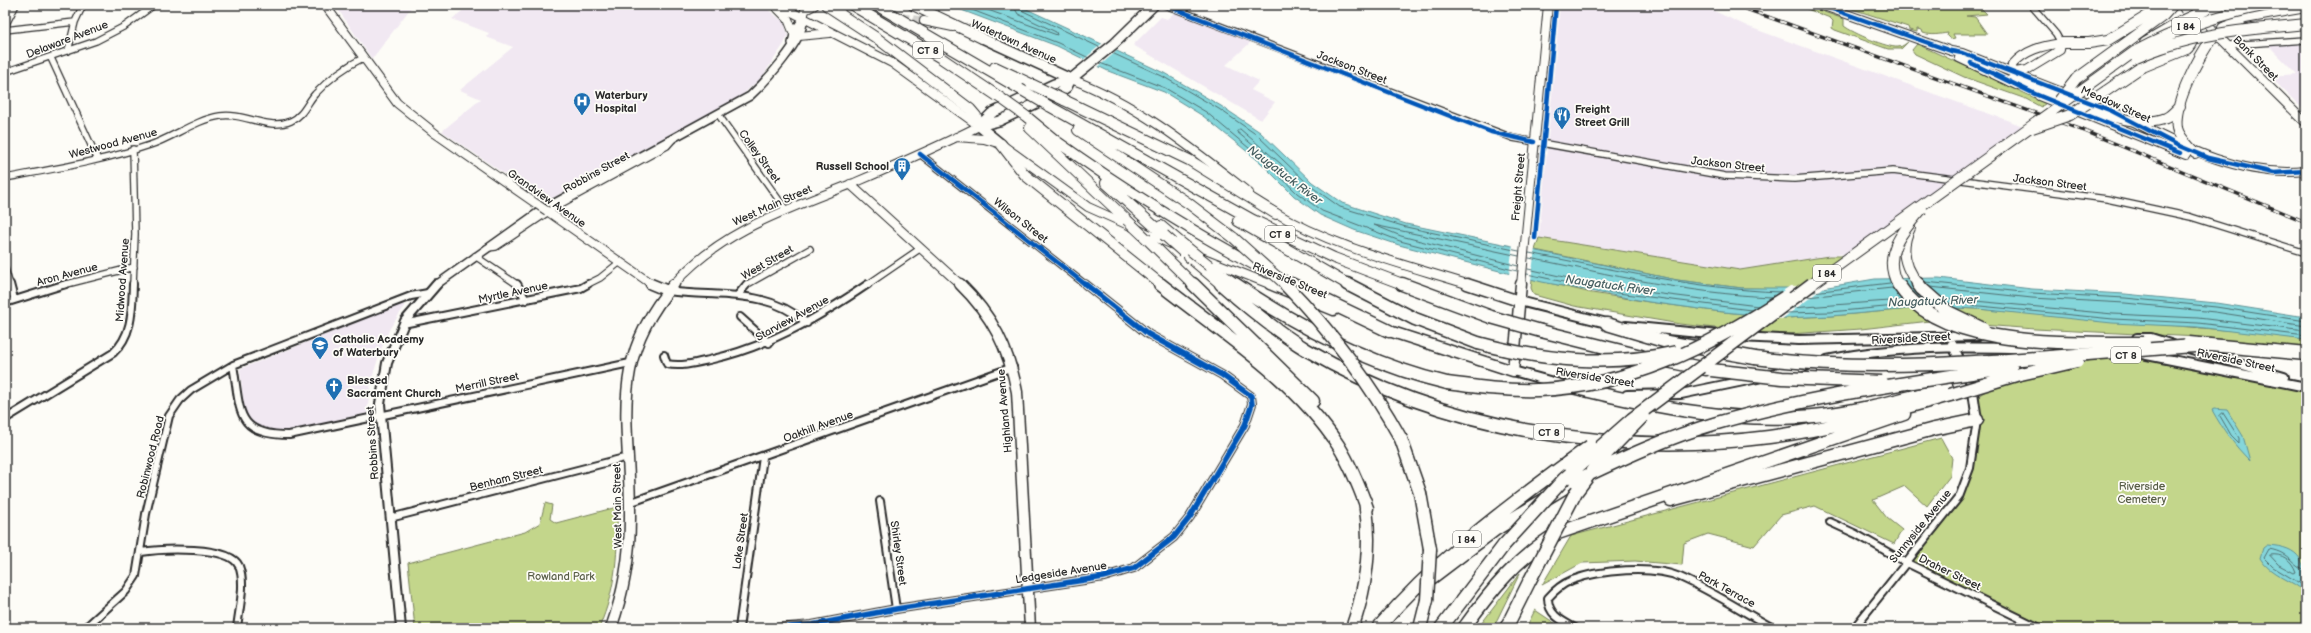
<svg xmlns="http://www.w3.org/2000/svg" width="2311" height="633" font-family="'Balsamiq Sans',sans-serif">
	<rect width="100%" height="100%" fill="#fdfcf7"/>
	<filter id="ink" filterUnits="userSpaceOnUse"><feTurbulence type="fractalNoise" baseFrequency=".025" numOctaves="2"/><feDisplacementMap in="SourceGraphic" scale="8" xChannelSelector="R" yChannelSelector="G"/><feConvolveMatrix kernelMatrix="1 2 1 2 8 2 1 2 1" color-interpolation-filters="sRGB"/></filter>
	<g filter="url(#ink)">
		<path fill="#f1e8f2" d="M335,5H413L372,59Z
			M459,5H762L784,22L788,35L784,44L762,77L742,95L545,202L442,131L481,99L460,90L513,47L486,37L489,33L452,19L466,8Z
			M1560,5H1701L1749,27L2023,126L1848,253L1740,270L1539,238Z
			M1175,12L1251,42L1226,65L1259,81L1251,90L1275,102L1261,120L1133,45L1161,17L1167,19Z
			M2306,44V112L2269,76L2297,74L2269,46Z
			M402,304L405,306L390,328L380,352L371,382L367,413L283,432L260,429L248,420L243,400L240,369Z"/>
		<path fill="#c3d68b" stroke="#77805b" d="M1797,5H1804L1844,19V26C1853,33 1887,48 1898,47C1903,47 1906,43 1908,42L1901,49H1888L1835,30L1832,28L1833,21L1830,18Z
			M1840,5H1957L1960,8L1979,6L1987,14L1966,16L1975,17L1987,34H1953L1955,38L1950,39L1947,36L1948,33C1939,34 1933,36 1923,33L1922,30L1917,29V32L1909,30L1908,27Z
			M1917,44L2046,103L2041,107L2026,99L1964,77L1915,54L1912,50Z
			M1539,238L1740,270L1829,256H1854L1835,263L1796,289L1742,288L1677,280L1535,250Z
			M1532,279L1592,293L1649,302L1714,311L1784,318L1831,316L1932,307L1978,309L2260,333L2306,340V349L2199,337L2035,329L1930,321L1861,329L1775,335L1680,324L1574,306L1534,295L1531,288Z
			M2161,355L2306,387V628H2046L1905,562L1964,488L1971,460L1975,398C2025,362 2101,358 2161,355Z
			M1941,438L1952,458L1950,476L1927,506L1905,486L1873,500L1887,518L1902,530L1894,544L1815,506L1781,515L1754,546L1708,534L1684,543L1682,565L1635,561L1582,563L1542,585L1571,536Z
			M545,503L552,505L550,519L556,523L617,507C618,551 617,586 599,628H415L408,563L525,532L540,523Z
			M1520,573L1493,628H1478Z
			M1535,610L1562,628H1526Z"/>
		<path fill="#85d6db" stroke="#619295" d="M948,5H1018L1164,73L1221,106L1260,132L1312,182L1342,203L1406,224L1677,280L1742,288H1822L1875,279L1939,278L2032,289L2125,294L2216,303L2306,317V340L2197,327L2112,323L1978,309L1932,307L1831,316L1784,318L1714,311L1649,302L1542,282L1399,245L1354,230L1320,215L1294,196L1260,162L1203,116L1164,92L1108,71L1057,46Z
			M2214,409L2227,410L2243,436L2250,461C2234,445 2223,430 2212,410Z
			M2267,545C2302,547 2306,562 2306,593C2293,580 2269,575 2260,558L2263,548Z"/>
		<path fill="#fdfcf7" d="M1104,42L1119,49L1097,68L1082,61Z
			M1513,244L1535,248L1531,281L1509,275Z
			M1827,285L1782,319L1746,316L1790,286Z"/>
		<g fill="none" stroke-linecap="round" stroke-linejoin="round">
			<path stroke="#4f6f71" stroke-width="1" d="M959,5L1058,43L1089,58
				M974,5L1057,35L1056,32L1018,14L1013,5
				M1018,5L1021,10L1101,48
				M1112,53L1162,76L1219,109L1257,135L1309,185L1340,207L1406,227L1519,251
				M1100,63L1165,88L1206,112L1262,159L1297,193L1322,211L1400,241L1517,271
				M1240,129L1281,164L1304,189H1300L1266,156L1237,132Z
				M1529,253C1613,269 1695,289 1780,292
				M1529,258C1610,274 1689,294 1772,297
				M1518,266L1401,236L1374,225L1519,256
				M1528,269L1613,288L1758,306
				M1527,274L1610,292L1751,310
				M1925,282L2032,293L2125,298L2216,307L2306,321
				M1930,287L2032,298L2125,303L2215,312L2306,326
				M1813,292L1890,283
				M1807,297L1892,288
				M1943,298L2113,314L2198,318L2306,331
				M1949,303L2113,319L2198,323L2306,336
				M1791,308L1903,300
				M1784,313L1830,312L1907,305
				M2223,413L2239,438V443L2231,435L2220,416Z
				M2270,555C2282,553 2292,560 2296,572L2294,573L2279,565Z
				M2306,570C2291,565 2291,553 2269,549L2264,558L2273,567L2306,587"/>
			<path stroke="#d3d2ce" stroke-width="8" stroke-dasharray="8 4" stroke-linecap="butt" d="M842,7L924,21"/>
			<g stroke="#2b2b2b" stroke-width="8">
				<path id="minor-far1" d="M1165,5L1513,138L1725,176L1794,179L1893,171L2107,199L2191,217L2306,253
					M2031,5L2056,34L2061,43
					M5,26L16,5
					M5,30L75,22
					M2229,45L2306,40
					M68,51L75,22L83,5
					M51,58L97,158
					M5,72L96,41L125,26L154,5
					M718,114L786,210
					M133,149L135,234L133,285
					M920,154L1086,285
					M5,178C53,169 103,161 150,145C174,137 195,120 220,116C244,112 267,131 291,121C303,116 307,103 315,94C329,79 344,67 363,58
					M487,248L496,247L559,205L667,146L674,138
					M475,256L518,285
					M5,269L10,285
					M63,285L134,267
					M586,285L600,278L620,262
					M746,285L810,249
					M867,285L921,248"/>
			</g>
			<g stroke="#2b2b2b" stroke-width="10">
				<path id="minor" d="M10,284L14,299
					M517,284L526,300
					M668,291C720,298 764,287 807,323
					M737,296L747,284
					M5,303L66,284
					M740,317L769,343
					M403,324L581,288L588,284
					M664,355L667,364C681,367 696,363 709,360C768,347 818,318 868,284
					M233,365C241,410 234,435 289,435L630,363
					M5,419L113,353C133,335 132,309 133,284
					M880,501L896,609
					M629,503L1013,367
					M390,518L628,457
					M1830,522L1856,534L1905,562L2040,628
					M141,552C160,549 230,545 239,566C246,584 239,609 237,628
					M85,628L126,591L136,576L146,514L169,416L180,400L191,390L233,365L411,296L428,293
					M739,628L763,457
					M778,628L812,625L896,609L1104,577L1134,568L1174,537L1190,517L1245,425L1252,404L1251,396L1222,375L1148,334L1085,284
					M1575,628C1562,621 1548,615 1548,598C1555,590 1562,584 1572,580C1599,570 1653,565 1680,577C1712,591 1742,611 1773,628
					M1854,628L1959,497L1970,468L1977,420"/>
			</g>
			<g stroke="#2b2b2b" stroke-width="10">
				<path id="tertiary-far1" d="M436,285L540,211L750,96C764,83 806,38 803,19L795,30L792,43"/>
			</g>
			<g stroke="#2b2b2b" stroke-width="12">
				<path id="tertiary" d="M1519,301L1611,324
					M1626,326L1720,335
					M1739,337L1799,340L1978,336
					M2137,338H2151L2173,345
					M1952,344L1972,385L1977,420
					M2188,349L2284,377
					M2142,354L2306,387
					M1827,360C1911,343 1995,347 2080,350
					M1513,371L1564,385
					M1771,374L1806,366
					M1627,395L1681,394L1758,378
					M401,628L380,404L387,363L405,321L437,284"/>
			</g>
			<g stroke="#2b2b2b" stroke-width="10">
				<path id="secondary-far1" d="M325,5L397,103L436,134L538,205
					M831,5L842,7
					M1821,5L1951,51L1962,53L2121,115
					M2194,5L2216,34L2306,123
					M778,9L788,19L794,34
					M803,19L805,10L815,5
					M924,21L953,27
					M799,36L830,33
					M1959,58L2016,85
					M2013,75L2012,65C2025,50 2042,46 2061,43L2060,50L2027,70L2015,72
					M1071,79C1138,104 1193,149 1249,193
					M2039,96L2186,155
					M2132,121C2185,148 2244,178 2306,171
					M956,137L984,139L1001,144L1088,207L1173,245
					M850,184L961,285
					M1271,210C1332,247 1403,264 1470,285
					M547,211L653,285
					M1201,257L1272,285
					M673,285C721,230 789,209 854,183C896,165 938,147 979,126L892,63L778,5
					M1521,285L1548,5"/>
			</g>
			<g stroke="#2b2b2b" stroke-width="13">
				<path id="secondary" d="M651,284L668,291
					M960,284C992,315 1009,349 1017,392L1030,628
					M1270,284L1334,310
					M1467,284L1519,301
					M1383,329L1513,371L1521,284
					M611,628C624,592 630,557 630,518C631,425 606,363 674,284"/>
			</g>
			<g stroke="#2b2b2b" stroke-width="12">
				<path id="primary" d="M982,38L1071,79
					M979,126L992,113L1054,84L1071,79L1114,44L1154,5
					M979,126L999,121L1060,92L1067,87L1071,79
					M979,126L1001,144"/>
			</g>
			<g stroke="#2b2b2b" stroke-width="12">
				<path id="motorway-far1" d="M826,5L878,39L970,109L976,116L979,126
					M852,5L941,58L1002,99
					M876,5L1020,89
					M913,5L982,38
					M2206,10L2222,5
					M2223,28L2245,18L2306,7
					M2254,29L2306,24
					M2061,43H2089L2108,40L2165,5
					M2145,43L2182,21
					M995,67L1031,84
					M2076,79L2163,16L2173,5
					M2010,81C2049,91 2130,134 2166,118C2171,116 2176,110 2180,106
					M2106,91L2140,68L2189,48C2201,33 2191,19 2183,5
					M1064,100L1189,160L1276,214
					M1049,106L1253,220L1334,258L1405,285
					M1027,117L1061,145
					M1030,128L1127,220
					M1078,130L1188,203L1234,238
					M1056,141C1132,195 1210,243 1293,285
					M1001,144L1025,175L1162,285
					M2195,153C2189,146 2179,138 2177,128C2173,104 2199,56 2213,37
					M1106,183L1164,235
					M1238,221L1349,285
					M1161,226L1180,242
					M1910,228C1899,249 1905,268 1919,285
					M1147,239L1194,285
					M1189,257L1222,285
					M1210,266L1237,285"/>
			</g>
			<g stroke="#2b2b2b" stroke-width="15">
				<path id="motorway" d="M1160,284C1222,333 1294,378 1338,445C1350,464 1359,486 1367,508
					M1193,284L1313,401
					M1221,284C1248,308 1276,331 1307,350C1443,430 1613,457 1769,437C1830,429 1890,412 1950,395
					M1235,284C1300,328 1371,365 1447,383
					M1291,284L1389,331
					M1347,284L1415,319L1478,343
					M1402,284L1491,317
					M1918,284L1922,289
					M1607,324L1667,342L1755,358
					M1541,331L1641,356
					M1662,360L1706,369
					M1572,387C1654,407 1738,425 1823,415C1865,410 1906,398 1947,388
					M1401,439L1420,493L1430,549
					M1671,500L1934,429L1977,420
					M1430,579L1496,529L1575,481
					M1352,628C1367,586 1372,545 1365,501
					M1378,628C1433,563 1499,513 1567,463
					M1420,628L1427,600
					M1441,628L1504,545
					M1464,628C1491,590 1518,557 1558,533L1904,414
					M1506,628L1529,582"/>
			</g>
			<use href="#minor-far1" stroke="#fdfcf7" stroke-width="5.5"/>
			<use href="#minor" stroke="#fdfcf7" stroke-width="6"/>
			<use href="#tertiary-far1" stroke="#fdfcf7" stroke-width="7"/>
			<use href="#tertiary" stroke="#fdfcf7" stroke-width="8"/>
			<use href="#secondary-far1" stroke="#fdfcf7" stroke-width="8"/>
			<use href="#secondary" stroke="#fdfcf7" stroke-width="10"/>
			<use href="#primary" stroke="#fdfcf7" stroke-width="9"/>
			<use href="#motorway-far1" stroke="#fdfcf7" stroke-width="10"/>
			<use href="#motorway" stroke="#fdfcf7" stroke-width="12"/>
			<g stroke="#2b2b2b" stroke-width="3.5">
				<path id="rail" d="M1735,5L2082,130L2306,222"/>
			</g>
			<use href="#rail" stroke="#fdfcf7" stroke-width="2" stroke-dasharray="6" stroke-linecap="butt"/>
			<g stroke="#2b2b2b" stroke-width="10" stroke-linecap="butt">
				<path id="secondary-bridge" d="M538,205L547,211"/>
			</g>
			<g stroke="#2b2b2b" stroke-width="12" stroke-linecap="butt">
				<path id="motorway-bridge-far1" d="M2182,21L2206,10
					M2136,58C2174,41 2213,33 2254,29
					M1031,84L1064,100
					M1020,89L1049,106
					M1002,99L1027,117
					M2058,102L2076,79
					M2032,128L2070,115L2106,91
					M1127,220L1147,239
					M1164,235L1183,252
					M1234,238L1286,285
					M1180,242L1210,266
					M1811,285L2134,52C2177,29 2220,14 2268,5
					M1898,285C1881,255 1902,232 1922,209"/>
			</g>
			<g stroke="#2b2b2b" stroke-width="15" stroke-linecap="butt">
				<path id="motorway-bridge" d="M1285,284C1331,331 1369,381 1401,439
					M1898,284C1940,351 2075,342 2144,343
					M1922,289L1948,312L1983,329
					M1491,317L1541,331
					M1478,343C1545,361 1609,367 1677,352
					M2189,343L2306,354
					M1755,358C1901,376 2050,355 2196,346
					M1711,370L1782,378L1882,382
					M1447,383C1477,387 1507,391 1538,390C1629,387 1710,346 1785,297
					M1950,395L2016,375L2077,361
					M1567,463L1590,446
					M1575,481C1621,459 1668,437 1717,423C1813,395 1913,382 2011,367
					M1504,545L1564,479L1632,419L1812,284
					M1529,582L1576,492L1600,460L1643,416
					M1427,600L1430,549"/>
			</g>
			<use href="#secondary-bridge" stroke="#fdfcf7" stroke-width="8"/>
			<use href="#motorway-bridge-far1" stroke="#fdfcf7" stroke-width="10"/>
			<use href="#motorway-bridge" stroke="#fdfcf7" stroke-width="12"/>
			<g stroke="#fdfcf7" stroke-width="6">
				<path id="cycleway-far1" d="M1165,5L1491,132L1534,142
					M1821,5L1951,51L1962,53L2112,111L2177,145L2208,158L2274,173L2306,171
					M1971,63L2035,94L2180,153
					M920,154L1086,285
					M1535,238L1556,5"/>
			</g>
			<g stroke="#fdfcf7" stroke-width="8">
				<path id="cycleway" d="M778,628L812,625L896,609L1104,577L1134,568L1174,537L1190,517L1245,425L1252,404L1251,396L1222,375L1148,334L1085,284"/>
			</g>
			<use href="#cycleway-far1" stroke="#0057b8" stroke-width="4.5"/>
			<use href="#cycleway" stroke="#0057b8" stroke-width="5.5"/>
		</g>
	</g>
	<defs>
		<g id="hospital-pin" transform="scale(0.9)"><path d="M0 17L-7.5 6A9.5 9.5 0 1 1 7.5 6Z" fill="#1f6fb2" stroke="#fdfcf7"/><path d="M-5-5h3v3.5h4V-5h3V5h-3V1.5h-4V5h-3Z" fill="#fff"/></g>
		<g id="restaurant-pin" transform="scale(0.9)"><path d="M0 17L-7.5 6A9.5 9.5 0 1 1 7.5 6Z" fill="#1f6fb2" stroke="#fdfcf7"/><path d="M-5-6h1v4h1v-4h1v4h1v-4h1v5L-1.5 .5V6h-2V.5L-5-1ZM5-6V6H3V1.5H1.5Q1.5-4 5-6Z" fill="#fff"/></g>
		<g id="building-pin" transform="scale(0.9)"><path d="M0 17L-7.5 6A9.5 9.5 0 1 1 7.5 6Z" fill="#1f6fb2" stroke="#fdfcf7"/><path d="M-4-6H4V6H1V3H-1V6H-4ZM-2.5-4.3h1.7v1.8h-1.7ZM.8-4.3h1.7v1.8H.8ZM-2.5-1h1.7V.8h-1.7ZM.8-1h1.7V.8H.8Z" fill="#fff"/></g>
		<g id="school-pin" transform="scale(0.9)"><path d="M0 17L-7.5 6A9.5 9.5 0 1 1 7.5 6Z" fill="#1f6fb2" stroke="#fdfcf7"/><path d="M0-5L7-2L0 1L-7-2ZM-4 1L0 2.5L4 1V4Q0 6-4 4Z" fill="#fff"/></g>
		<g id="church-pin" transform="scale(0.9)"><path d="M0 17L-7.5 6A9.5 9.5 0 1 1 7.5 6Z" fill="#1f6fb2" stroke="#fdfcf7"/><path d="M-1.2-6h2.4v3.5h3.3v2.4h-3.3V6h-2.4V-.1h-3.3v-2.4h3.3Z" fill="#fff"/></g>
	</defs>
	<g fill-rule="evenodd">
		<use href="#hospital-pin" x="582" y="101"/>
		<use href="#restaurant-pin" x="1562" y="115"/>
		<use href="#building-pin" x="902" y="166"/>
		<use href="#school-pin" x="320" y="345"/>
		<use href="#church-pin" x="334" y="386"/>
	</g>
	<g text-anchor="middle" stroke-width="3.5" stroke-linejoin="round" paint-order="stroke">
		<g fill="#fdfcf7" stroke="#6a6a68" stroke-width="1">
			<rect x="2172" y="18" width="28" height="16" rx="3"/>
			<rect x="913" y="42" width="30" height="16" rx="3"/>
			<rect x="1265" y="226" width="30" height="16" rx="3"/>
			<rect x="1813" y="265" width="28" height="16" rx="3"/>
			<rect x="2111" y="347" width="30" height="16" rx="3"/>
			<rect x="1534" y="424" width="30" height="16" rx="3"/>
			<rect x="1453" y="531" width="28" height="16" rx="3"/>
		</g>
		<g font-size="10" font-weight="bold" fill="#2b2b2b">
			<text x="2186" y="30">I 84</text>
			<text x="928" y="54">CT 8</text>
			<text x="1280" y="238">CT 8</text>
			<text x="1827" y="277">I 84</text>
			<text x="2126" y="359">CT 8</text>
			<text x="1549" y="436">CT 8</text>
			<text x="1467" y="543">I 84</text>
		</g>
		<g font-size="11" fill="#2b2b2b" stroke="#fdfcf7">
			<text transform="translate(67 39) rotate(-21)" y="4">Delaware Avenue</text>
			<text transform="translate(1014 41) rotate(24)" y="4">Watertown Avenue</text>
			<text transform="translate(2256 58) rotate(45)" y="4">Bank Street</text>
			<text transform="translate(1352 67) rotate(21)" y="4">Jackson Street</text>
			<text transform="translate(2116 104) rotate(24)" y="4">Meadow Street</text>
			<text transform="translate(113 143) rotate(-15)" y="4">Westwood Avenue</text>
			<text transform="translate(760 156) rotate(54)" y="4">Colley Street</text>
			<text transform="translate(1728 164) rotate(6)" y="4">Jackson Street</text>
			<text transform="translate(596 172) rotate(-29)" y="4">Robbins Street</text>
			<text transform="translate(2050 182) rotate(7)" y="4">Jackson Street</text>
			<text transform="translate(1518 187) rotate(-85)" y="4">Freight Street</text>
			<text transform="translate(547 198) rotate(35)" y="4">Grandview Avenue</text>
			<text transform="translate(772 205) rotate(-24)" y="4">West Main Street</text>
			<text transform="translate(1021 220) rotate(38)" y="4">Wilson Street</text>
			<text transform="translate(767 262) rotate(-30)" y="4">West Street</text>
			<text transform="translate(67 274) rotate(-15)" y="4">Aron Avenue</text>
			<text transform="translate(122 280) rotate(-86)" y="4">Midwood Avenue</text>
			<text transform="translate(1290 280) rotate(22)" y="4">Riverside Street</text>
			<text transform="translate(513 292) rotate(-12)" y="4">Myrtle Avenue</text>
			<text transform="translate(792 318) rotate(-29)" y="4">Starview Avenue</text>
			<text transform="translate(1911 338) rotate(-3)" y="4">Riverside Street</text>
			<text transform="translate(2236 360) rotate(12)" y="4">Riverside Street</text>
			<text transform="translate(1595 377) rotate(9)" y="4">Riverside Street</text>
			<text transform="translate(487 382) rotate(-12)" y="4">Merrill Street</text>
			<text transform="translate(1004 411) rotate(-95)" y="4">Highland Avenue</text>
			<text transform="translate(818 426) rotate(-20)" y="4">Oakhill Avenue</text>
			<text transform="translate(372 443) rotate(-94)" y="4">Robbins Street</text>
			<text transform="translate(150 457) rotate(-76)" y="4">Robinwood Road</text>
			<text transform="translate(506 478) rotate(-14)" y="4">Benham Street</text>
			<text transform="translate(617 506) rotate(-91)" y="4">West Main Street</text>
			<text transform="translate(1920 526) rotate(-51)" y="4">Sunnyside Avenue</text>
			<text transform="translate(740 541) rotate(-82)" y="4">Lake Street</text>
			<text transform="translate(899 553) rotate(82)" y="4">Shirley Street</text>
			<text transform="translate(1061 572) rotate(-9)" y="4">Ledgeside Avenue</text>
			<text transform="translate(1950 572) rotate(26)" y="4">Draher Street</text>
			<text transform="translate(1727 589) rotate(29)" y="4">Park Terrace</text>
		</g>
		<g font-size="11" font-weight="bold" fill="#2b2b2b" stroke="#fdfcf7" text-anchor="start">
			<text x="595" y="99">Waterbury<tspan x="595" dy="13">Hospital</tspan></text>
			<text x="1575" y="113">Freight<tspan x="1575" dy="13">Street Grill</tspan></text>
			<text x="889" y="170" text-anchor="end">Russell School</text>
			<text x="333" y="343">Catholic Academy<tspan x="333" dy="13">of Waterbury</tspan></text>
			<text x="347" y="384">Blessed<tspan x="347" dy="13">Sacrament Church</tspan></text>
		</g>
		<g font-size="11" fill="#595e48" stroke="#fdfcf7">
			<text x="2142" y="490">Riverside<tspan x="2142" dy="13">Cemetery</tspan></text>
			<text x="561" y="580">Rowland Park</text>
		</g>
		<g font-size="12" font-style="italic" fill="#465e60" stroke="#fdfcf7">
			<text transform="translate(1285 175) rotate(37)" y="4">Naugatuck River</text>
			<text transform="translate(1610 285) rotate(8)" y="4">Naugatuck River</text>
			<text transform="translate(1933 301) rotate(-2)" y="4">Naugatuck River</text>
		</g>
	</g>
	<rect width="2311" height="633" fill="none" stroke="#fdfcf7" stroke-width="20"/>
	<rect x="10" y="10" width="2291" height="613" fill="none" stroke="#2b2b2b" stroke-width="1.5" filter="url(#ink)"/>
</svg>
